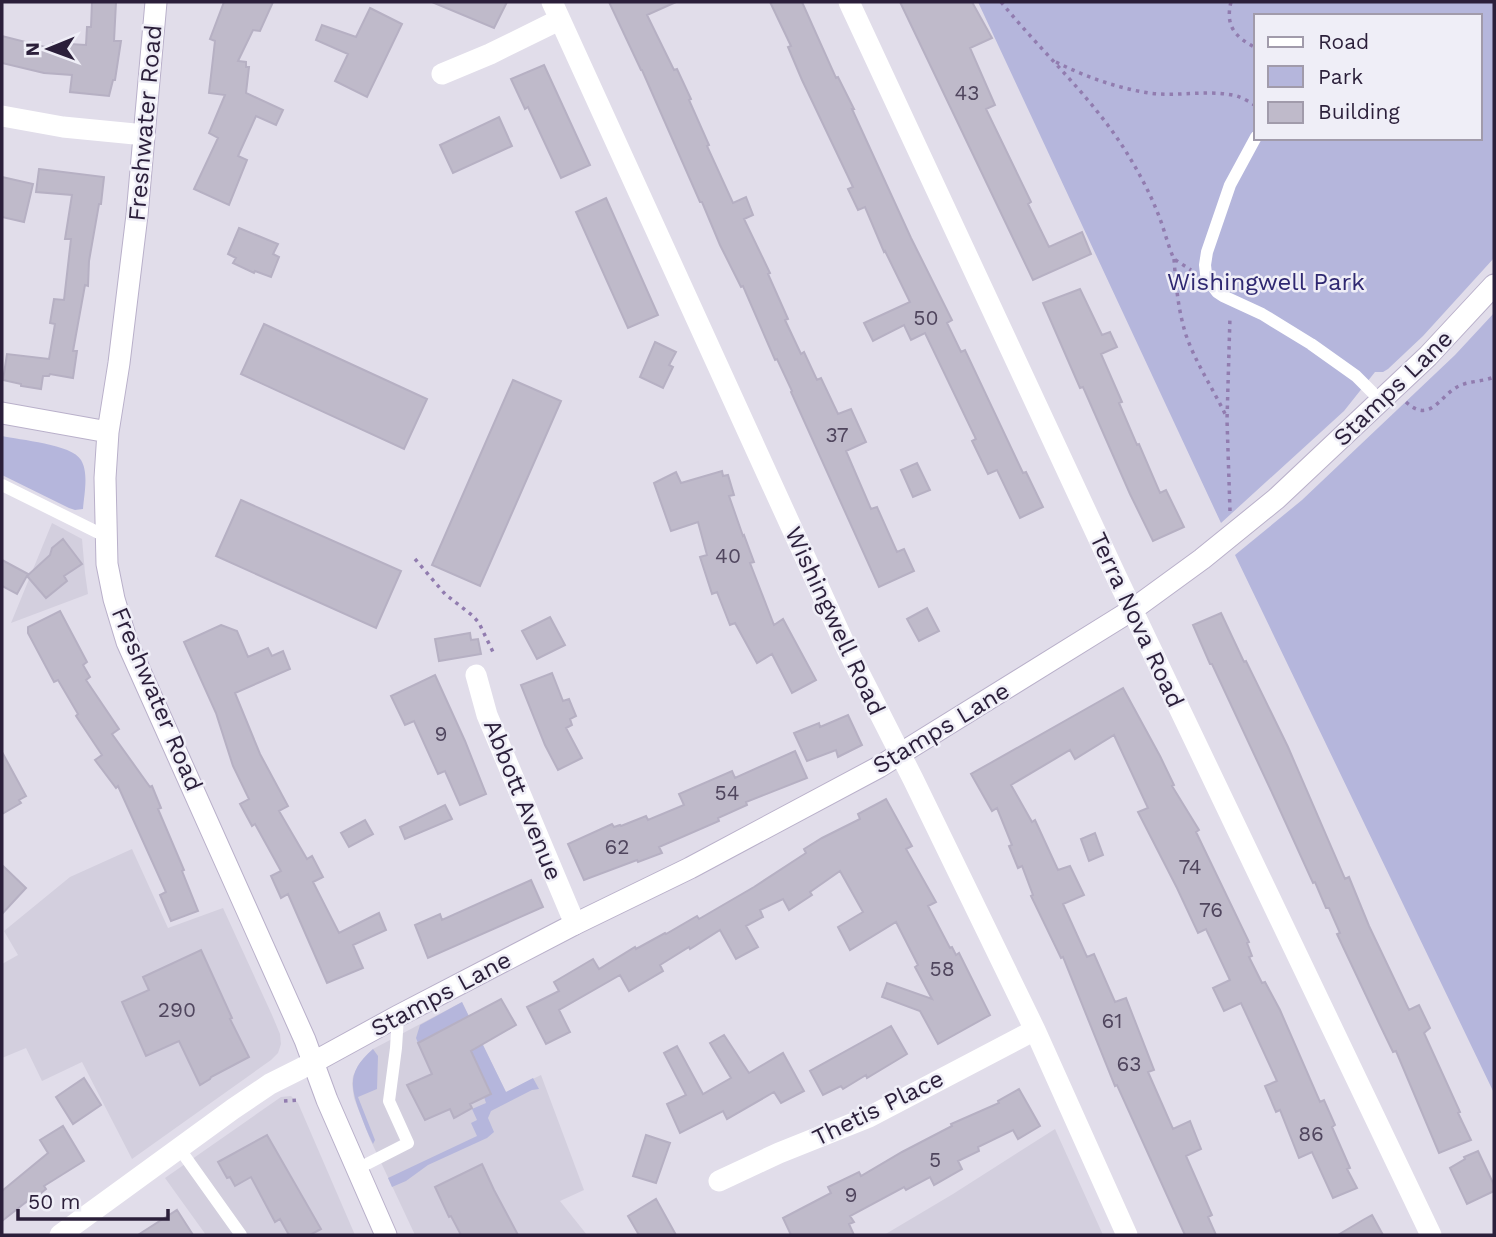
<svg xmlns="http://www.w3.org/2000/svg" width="1496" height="1237" font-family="'Work Sans',sans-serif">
	<rect width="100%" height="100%" fill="#e1ddea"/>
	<path fill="#d3cfde" d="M52,523L82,539L85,573L88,594L11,623Z
		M132,849L168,928L223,908L272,1015L280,1034L281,1044L278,1053L271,1060L132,1159L82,1062L42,1081L26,1048L2,1058V964L18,955L4,931L70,877Z
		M462,1002L506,1092L541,1075L584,1190L560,1201L587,1235H415L370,1139L354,1098L352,1084L353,1076L359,1064L373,1049Z
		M291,1096L298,1103L355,1235H206L165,1178L281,1097Z
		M1055,1129L1103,1235H884L953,1194Z"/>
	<path fill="#b5b6dc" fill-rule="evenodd" d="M978,2H1494V258L1423,336L1388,369L1383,372H1375L1344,411L1221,523ZM1256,16H1480V138H1256Z
		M1494,313V1093L1235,555L1302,500L1455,355Z
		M2,436C19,440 72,444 81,460C89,473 84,495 83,509L75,510L69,508L2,475Z
		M462,1002L506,1092L533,1078L539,1089L532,1090L491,1111L488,1118L494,1132L487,1138L428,1165L406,1181L392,1187L388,1178L477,1136L471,1123L477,1120L472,1109L486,1103L484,1097L491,1093L481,1072L451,1026L418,1043L416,1038L420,1025Z
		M373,1049L378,1056L377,1089L358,1097L375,1140L373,1144C368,1134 364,1124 360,1113C349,1084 349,1070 373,1049Z"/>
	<path fill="#bfbaca" stroke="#b6b0c3" stroke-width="2" d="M92,2H116L114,41H121L115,80H113L109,96L70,92L72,75L44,73L2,63V36L53,49V43L86,45L87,27H91Z
		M224,2H273L260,31L253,30L238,61L246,62V67H249L246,93L283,110L276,125L256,116L238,156L247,160L229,205L194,189L218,138L209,133L225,95L209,93L215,41L210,39Z
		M432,2H507L494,28Z
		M609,2H676L647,15L674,70L677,69L691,99L689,100L709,145L707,146L733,203L746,197L753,215L744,219L770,273L768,274L788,319L785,320L801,354L804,352L817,380L821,378L838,414L851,409L866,442L846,451L871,509L877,507L897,552L904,549L914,571L879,587L791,392L792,391L777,359L775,360L743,286L741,287L720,245L702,202H700L642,70H641Z
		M770,2H802L836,78L838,77L854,109H852L911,238L952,320L947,323L961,352L965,350L1023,473L1026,472L1043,507L1020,518L997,470L988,474L972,441L976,439L925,333L911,340L904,325L873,341L864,323L910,302L885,251L884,252L865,207L858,210L848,189L853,187L802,80L788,47L791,46Z
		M900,2H972L992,38L970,48L995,105L986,109L1031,202L1028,204L1049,247L1082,232L1091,254L1033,280Z
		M370,8L402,24L367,97L335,81L348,54L316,40L322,25L356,37Z
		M544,65L590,165L561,178L528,107L525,109L511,79Z
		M499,117L512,146L453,173L440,145Z
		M39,169L104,177L101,204H99L89,261L88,286L85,285L73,351H77L73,378L50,374L49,376H43L41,389L21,386V384L3,380L7,354L49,359L55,324L50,323L54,299L64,300L71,239H65L72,195L36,192Z
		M2,177L33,184L24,222L2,217Z
		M606,198L658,315L628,328L576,212Z
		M239,228L278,244L273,254L279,257L271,277L255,271L254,273L233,263L236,258L228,254Z
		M1080,289L1102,335L1110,332L1117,347L1101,354L1122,402L1119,403L1137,445L1139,444L1160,493L1166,490L1184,527L1153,541L1130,494L1083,387L1080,388L1043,303Z
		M264,324L427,399L404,449L241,374Z
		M655,342L676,352L669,365L673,367L663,388L640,377Z
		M513,380L561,401L480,586L432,565Z
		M917,463L930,490L913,497L901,470Z
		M722,471L723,476L728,475L734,495L729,496L743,536L744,535L754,562L750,563L774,625L783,619L816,680L792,693L772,654L757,663L735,623L730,625L717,592L712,594L700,557L707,555L698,522L671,531L654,483L676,472L681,483Z
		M241,500L401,571L376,628L216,556Z
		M63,539L82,564L64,576L67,581L46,598L27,576L50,555L52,548Z
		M2,560L28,574L17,594L2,586Z
		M927,608L939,631L919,641L907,619Z
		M60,611L87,662L83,665L90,677L86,680L119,729L112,734L150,787L152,786L161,808L158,809L184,870L182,871L198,911L171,921L160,895L166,892L118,786L116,788L95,760L102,755L76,716L78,714L58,680L54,682L28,633V627Z
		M1221,613L1244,662L1246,661L1288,747L1345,879L1349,877L1369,926L1409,1010L1419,1005L1430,1028L1424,1033L1460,1112L1458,1113L1471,1140L1439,1153L1396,1051L1393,1052L1379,1023L1337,934L1340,933L1329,908H1326L1315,882L1313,883L1274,797L1212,664H1210L1193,625Z
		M550,617L565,645L537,659L522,631Z
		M221,625L237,631L248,657L268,648L272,656L283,651L290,669L235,693L260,754L288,806L279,811L307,859L312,856L323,877L313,882L339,933L379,913L386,930L353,945L363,968L327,983L288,894L281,898L271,876L281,871L255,824L252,826L240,804L249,799L233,766L216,713L184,642Z
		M470,633L471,640L478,639L481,654L439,661L435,639Z
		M552,673L563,701L569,699L576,716L570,719L572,725L566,728L582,758L558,770L545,745L521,685Z
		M435,675L465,741L486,794L460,805L445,771L438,774L414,721L405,725L391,696Z
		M1123,688L1160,756L1174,785L1172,786L1199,830L1196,832L1249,942L1247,943L1252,956L1249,957L1262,983L1265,982L1280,1010L1320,1102L1324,1100L1335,1125L1332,1127L1350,1168L1347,1169L1357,1188L1333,1198L1312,1152L1299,1158L1280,1110L1276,1112L1265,1086L1277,1081L1241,1003L1224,1011L1213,988L1230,980L1206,929L1198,933L1177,888L1138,812L1148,808L1114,735L1075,759L1070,750L1011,785L1032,822L1035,820L1058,870L1070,866L1084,895L1063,904L1087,957L1094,954L1115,1002L1126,998L1154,1070L1148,1072L1173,1129L1190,1121L1201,1149L1186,1156L1212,1215L1208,1217L1216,1235H1185L1117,1085L1115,1086L1063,957L1061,958L1031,896L1033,895L1022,866L1018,868L1009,846L1012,845L997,808L992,811L971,774Z
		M848,715L862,745L838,757L836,750L807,761L794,733L819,723L820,727Z
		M795,751L807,778L746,802L747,805L718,818L719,821L659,847L662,853L638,862L637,860L584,880L568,844L612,824L614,827L620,825L621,826L646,816L648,820L684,805L679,794L732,771L735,778Z
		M2,752L26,796L19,800L21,803L2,814Z
		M886,799L912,846L906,849L936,902L928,906L950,948L952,947L956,955L959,953L990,1015L938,1044L920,1011L882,997L887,983L932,999L915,967L918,965L896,922L850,950L838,927L863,912L840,871L810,892L812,895L789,910L783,899L760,910L763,917L746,926L758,947L736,959L720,930L690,949L689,947L660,965L663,971L629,991L620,975L559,1010L570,1032L546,1044L527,1007L559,991L554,982L593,959L599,969L635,947L636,949L665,933L666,934L697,916L699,919L754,887L806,853L804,849L822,838L860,819L858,814Z
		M445,805L452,819L405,839L400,827Z
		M365,820L373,834L349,847L341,833Z
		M1095,833L1103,855L1089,861L1081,839Z
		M2,865L26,888L2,914Z
		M531,880L543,907L428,958L415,925L440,914L442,920Z
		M201,950L232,1018L230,1019L249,1057L211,1077L210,1079L200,1085L179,1041L146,1056L122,1002L149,990L143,977Z
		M501,999L516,1025L471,1051L491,1094L470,1104L472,1108L454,1118L450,1109L425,1120L407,1085L432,1074L418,1043Z
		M891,1026L907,1054L867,1078L866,1075L843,1089L841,1086L823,1095L810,1071Z
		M724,1035L749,1073L783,1053L804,1091L781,1103L774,1092L727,1119L723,1111L680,1133L667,1104L686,1095L664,1053L677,1046L703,1094L731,1078L710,1043Z
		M84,1078L101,1105L73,1124L56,1097Z
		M1019,1089L1040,1126L1018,1139L1013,1130L978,1147L979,1151L958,1161L962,1169L934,1185L930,1177L906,1190L904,1187L850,1216L854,1222L849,1224L854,1235H791L783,1218L831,1193L828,1187L859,1172L861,1176L902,1152L952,1126L951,1124L999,1103L998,1101Z
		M63,1126L84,1161L44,1186L46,1189L31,1201L30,1199L2,1221V1191L48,1153L40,1140Z
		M267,1135L321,1229L310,1235H289L280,1219L275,1222L251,1177L235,1186L230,1177L227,1178L218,1162Z
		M646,1135L670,1143L656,1183L633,1176Z
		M1478,1151L1494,1185V1191L1467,1204L1450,1168L1465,1159L1464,1157Z
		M482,1164L494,1190L518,1235H461L451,1216L449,1217L435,1187Z
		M656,1199L676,1235H639L628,1216Z
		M177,1210L193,1235H138Z
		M1372,1215L1383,1235H1338L1363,1220Z"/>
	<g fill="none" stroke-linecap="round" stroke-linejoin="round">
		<g stroke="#b9b0ca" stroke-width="23">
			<path id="secondary" d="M156,2L137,215L119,363L108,432L105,478L107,564L114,599L127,642L305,1040L327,1100L386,1235
				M2,413L108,432
				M314,1062L398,1016L575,924L690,868L879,767L1132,610L1202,559L1276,499L1428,356L1494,285"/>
		</g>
		<path stroke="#917caf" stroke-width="3.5" stroke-dasharray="3.5 5" stroke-linecap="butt" d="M1001,2C1045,56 1099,103 1134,165C1144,182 1153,200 1160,219C1165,232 1168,246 1174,259L1191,270
			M1231,2C1225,26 1235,37 1256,48
			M1056,62C1086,77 1117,88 1149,93C1178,97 1208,89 1237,96C1243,98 1250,102 1256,106
			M1256,68L1255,73L1256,76
			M1174,259C1176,285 1178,310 1186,335C1196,364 1214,390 1227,418
			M1406,402C1430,424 1439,397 1457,387C1467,381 1482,382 1494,377
			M1230,511L1227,420L1230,316
			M415,559L445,594L473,616L479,623L493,652
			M284,1101L298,1100"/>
		<path stroke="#fff" stroke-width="12" d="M1256,137L1230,185L1207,252L1205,265L1206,274L1211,284L1217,292L1223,296L1262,314L1311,344L1356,376L1380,400
			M2,485L105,536
			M179,1148L241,1235
			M357,1169L408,1143L389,1101L396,1048L398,1016"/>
		<path stroke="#fff" stroke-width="21" d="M552,2L846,647L913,779L1035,1030L1127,1235
			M849,2L1117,578L1431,1235
			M442,74L490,54L559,20
			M2,116L63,127L145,135
			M476,675L487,715L575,924
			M719,1181L779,1153L869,1117L1035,1030
			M60,1235L233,1109L270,1084L314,1062"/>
		<use href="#secondary" stroke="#fff" stroke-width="21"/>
	</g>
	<g text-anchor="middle" stroke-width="5" stroke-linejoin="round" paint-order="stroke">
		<g font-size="21" fill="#50465e">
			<text x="967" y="100">43</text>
			<text x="926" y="325">50</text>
			<text x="837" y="442">37</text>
			<text x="728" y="563">40</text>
			<text x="441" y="741">9</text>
			<text x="727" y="800">54</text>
			<text x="617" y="854">62</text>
			<text x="1190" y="874">74</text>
			<text x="1211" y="917">76</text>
			<text x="942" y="976">58</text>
			<text x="177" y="1017">290</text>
			<text x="1112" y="1028">61</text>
			<text x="1129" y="1071">63</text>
			<text x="1311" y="1141">86</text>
			<text x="935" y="1167">5</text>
			<text x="851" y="1202">9</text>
		</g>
		<g font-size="24" fill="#2b1f3a" stroke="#efeef7">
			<text transform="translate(145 123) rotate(-85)" y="8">Freshwater Road</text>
			<text transform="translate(1393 388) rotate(-44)" y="8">Stamps Lane</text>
			<text transform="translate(1137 620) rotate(65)" y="8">Terra Nova Road</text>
			<text transform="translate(835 621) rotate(65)" y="8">Wishingwell Road</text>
			<text transform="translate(157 699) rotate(67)" y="8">Freshwater Road</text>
			<text transform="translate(941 728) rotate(-31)" y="8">Stamps Lane</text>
			<text transform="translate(523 800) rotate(68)" y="8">Abbott Avenue</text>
			<text transform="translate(441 994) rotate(-28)" y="8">Stamps Lane</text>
			<text transform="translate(878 1108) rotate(-26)" y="8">Thetis Place</text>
		</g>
		<g font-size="24" fill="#2f2871" stroke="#efeef7">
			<text x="1266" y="290">Wishingwell Park</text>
		</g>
	</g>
	<rect width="1496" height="1237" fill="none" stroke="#2b1f3a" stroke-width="7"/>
	<rect x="1254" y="14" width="228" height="126" fill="#efeef7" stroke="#a19bab" stroke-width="2"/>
	<rect x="1268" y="37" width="35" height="10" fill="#ffffff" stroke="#a19bab" stroke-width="2"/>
	<text x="1318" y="49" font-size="21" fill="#2b1f3a">Road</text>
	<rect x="1268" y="66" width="35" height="21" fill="#b5b6dc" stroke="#a19bab" stroke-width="2"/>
	<text x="1318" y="84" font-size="21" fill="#2b1f3a">Park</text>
	<rect x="1268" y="102" width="35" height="21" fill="#bfbaca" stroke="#a19bab" stroke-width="2"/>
	<text x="1318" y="119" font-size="21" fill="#2b1f3a">Building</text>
	<g transform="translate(49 49) rotate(269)" stroke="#efeef7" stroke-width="5" paint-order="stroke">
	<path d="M0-5L12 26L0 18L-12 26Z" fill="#2b1f3a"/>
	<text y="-10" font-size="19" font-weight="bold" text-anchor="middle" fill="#2b1f3a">N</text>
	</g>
	<path d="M18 1209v10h150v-10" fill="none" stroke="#2b1f3a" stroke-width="3.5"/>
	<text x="28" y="1209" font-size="21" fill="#2b1f3a" stroke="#efeef7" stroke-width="5" paint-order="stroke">50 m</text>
</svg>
